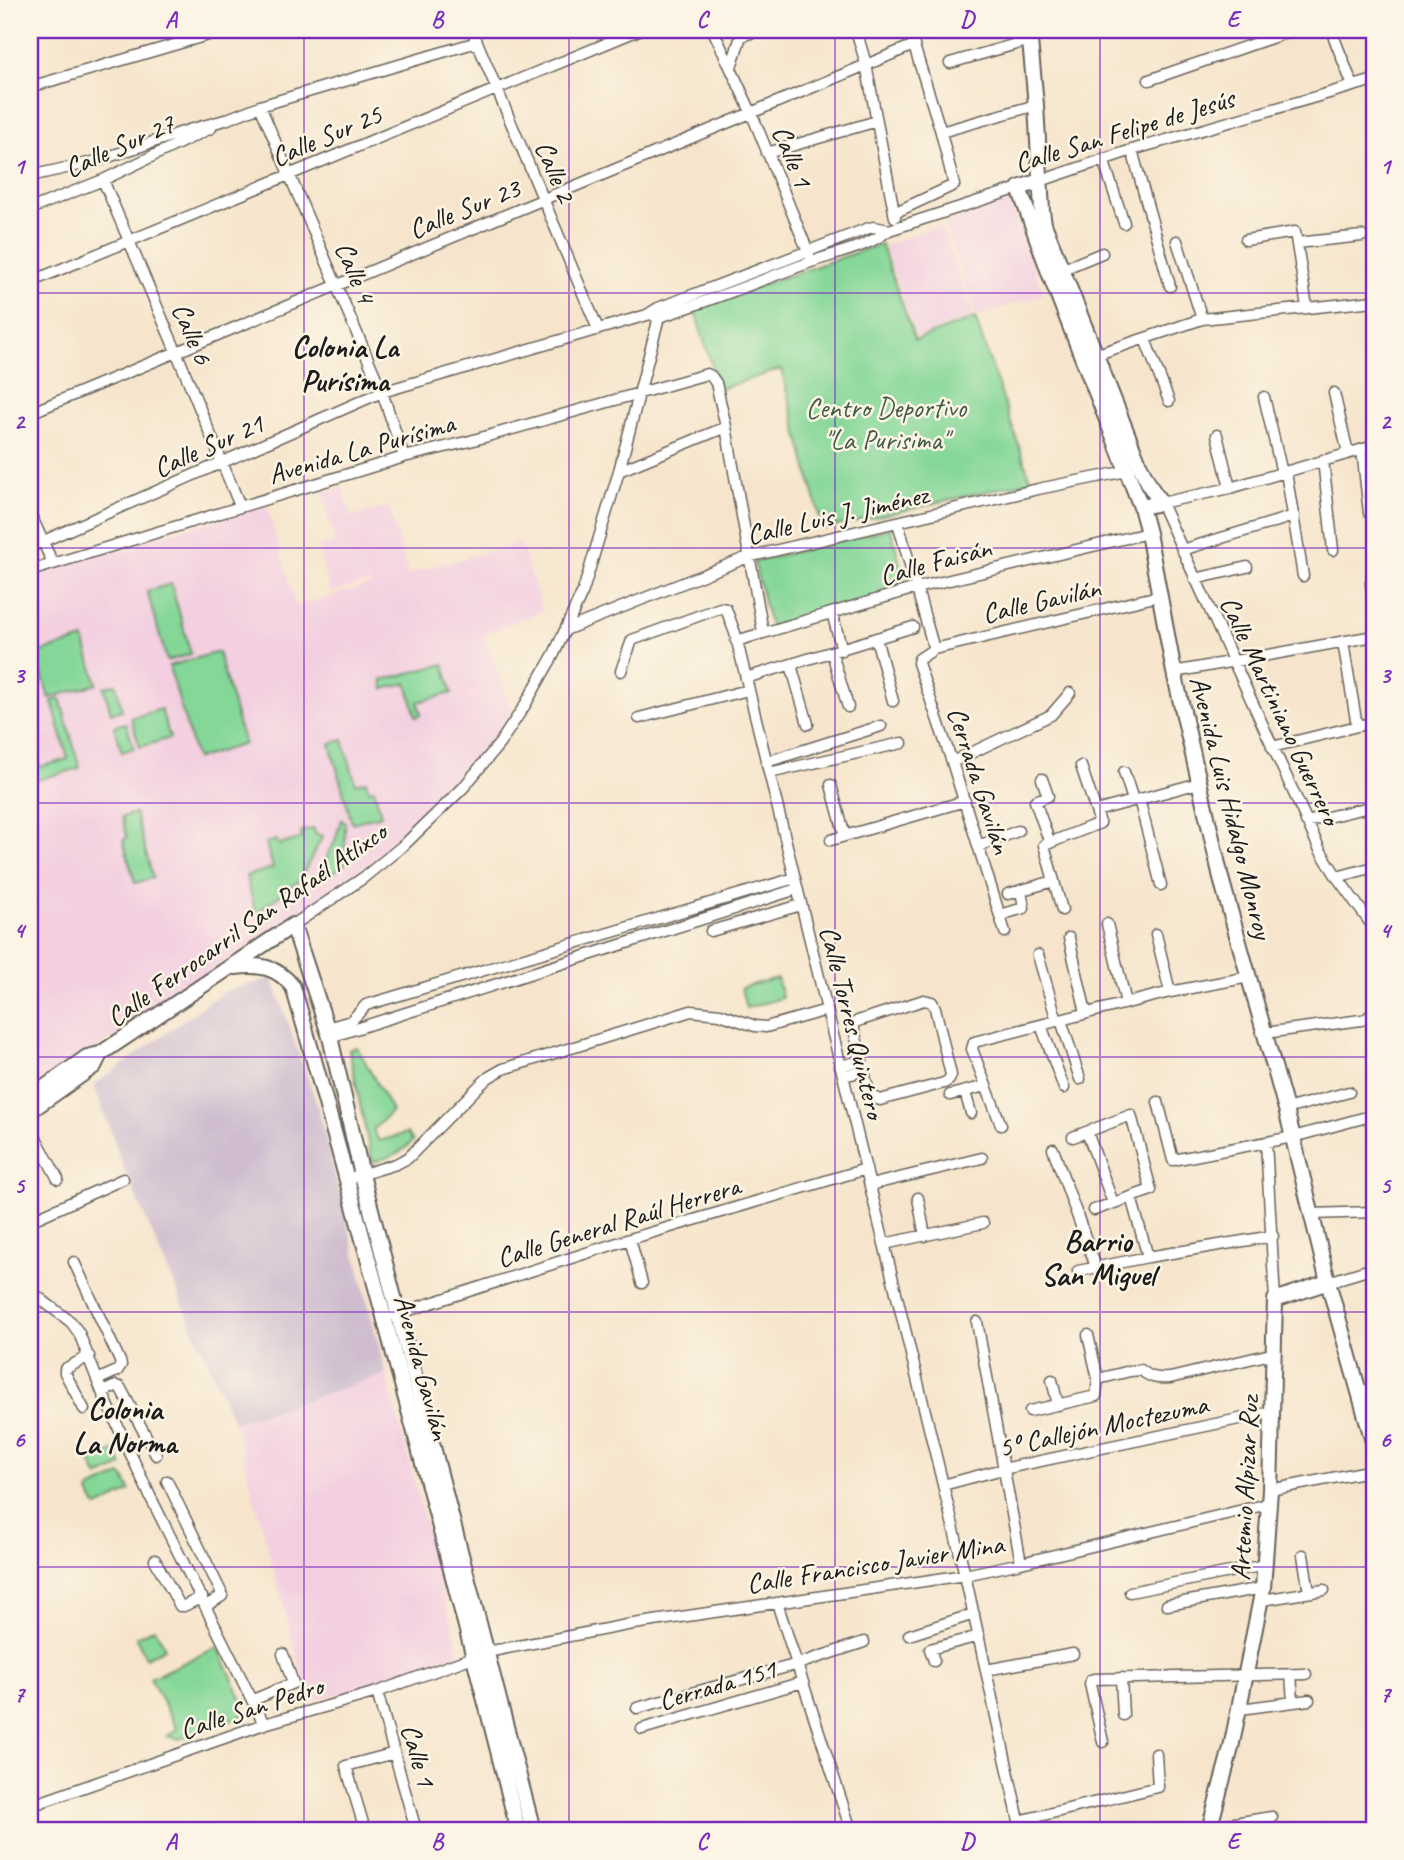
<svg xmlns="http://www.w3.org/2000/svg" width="1404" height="1860" font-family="Caveat,sans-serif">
	<rect width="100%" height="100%" fill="#fcf5e5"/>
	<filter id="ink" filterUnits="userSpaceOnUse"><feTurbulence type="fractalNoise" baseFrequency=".0143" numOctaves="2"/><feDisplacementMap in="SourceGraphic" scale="14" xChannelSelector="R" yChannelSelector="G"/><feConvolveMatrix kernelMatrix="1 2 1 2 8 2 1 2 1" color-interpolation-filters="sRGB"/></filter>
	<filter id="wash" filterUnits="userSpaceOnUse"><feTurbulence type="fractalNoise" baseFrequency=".00686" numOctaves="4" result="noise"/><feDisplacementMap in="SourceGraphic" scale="28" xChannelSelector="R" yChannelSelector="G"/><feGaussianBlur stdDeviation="1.57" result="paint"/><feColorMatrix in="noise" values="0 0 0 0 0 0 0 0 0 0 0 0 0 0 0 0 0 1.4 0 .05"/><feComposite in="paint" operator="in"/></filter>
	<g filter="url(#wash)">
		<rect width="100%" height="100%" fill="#f6e5cc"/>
		<path fill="#f3cfe0" d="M1010,200L1043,294L977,317L944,224Z
			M940,225L974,316L917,337L884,246Z
			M343,487L351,517L389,507L408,574L521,542L542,611L484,634L512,711L495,740L465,778L437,808L398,842L317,903L222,963L174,998L30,1092V575L135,542L267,506L296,606L370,585L369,582L330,593L318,547L335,542L322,493Z
			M386,1374L460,1655L377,1685L309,1701L234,1423Z"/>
		<path fill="#cfbdcf" d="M272,978L317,1105L386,1374L234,1423L123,1166L94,1085L223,992Z"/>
		<path fill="#85d798" stroke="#507a5a" stroke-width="2" d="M881,244L915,340L975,318L1031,481L823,529L781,369L719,389L694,308Z
			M891,528L907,592L770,626L754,562Z
			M171,584L191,654L167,661L147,591Z
			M84,639L97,684L49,698L40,667L30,670V655Z
			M218,652L244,744L196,759L169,666Z
			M444,664L452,693L418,702L421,715L416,717L407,683L384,689L382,680Z
			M116,684L122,710L111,713L104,687Z
			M60,698L80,768L30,782V735L39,767L68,759L52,701Z
			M161,709L170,738L140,747L131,718Z
			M126,723L134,748L122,752L114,726Z
			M343,740L356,784L366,781L369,790L374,789L381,815L352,823L330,744Z
			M135,813L153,878L135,883L123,840L127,838L122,817Z
			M341,820L345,822V846L350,855C347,867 333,872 323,878H321L320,875L325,865L329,850L334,844Z
			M314,829L315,834L323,836L299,881L256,913L246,876L273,868L266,843L277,840L279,845L302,838L301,831Z
			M777,978L782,998L746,1008L741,988Z
			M357,1047L392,1111L373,1130L379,1141L407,1133L413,1141C401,1154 388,1158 372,1162L349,1050Z
			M115,1450L122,1466L98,1477L90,1461Z
			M121,1475L124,1477L130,1490L128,1492L98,1507L95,1505L89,1493L90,1489Z
			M155,1628L165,1648L146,1658L136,1637Z
			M218,1647L243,1702L242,1716L179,1739L167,1736L177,1729L150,1678Z"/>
	</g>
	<g filter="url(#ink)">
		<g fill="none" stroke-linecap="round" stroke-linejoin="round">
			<g stroke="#68625a" stroke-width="13">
				<path id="street" d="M472,30L598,329
					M713,30L751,112L809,254
					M856,30L866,64L895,217
					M1331,30L1353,86
					M741,36L760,30
					M950,63L1030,40
					M731,67L743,30
					M1149,80L1294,30
					M30,87L225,30
					M260,106L382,392L404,457
					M941,132L1036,105
					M1132,150L1170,286
					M767,153L877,121
					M1103,159L1124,223
					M30,176L93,162L192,129L225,120L260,106L477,42
					M103,180L176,351L240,506
					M1040,181L1132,150L1374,80
					M30,209L103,180L211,128
					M894,213L954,185L941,132L909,30
					M1246,240L1295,232L1307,307
					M1177,241L1202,319
					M1297,243L1362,236
					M1061,270L1102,253
					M30,282L639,30
					M654,316L659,317C710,301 759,281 808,263C836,253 866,248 889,230L1019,188
					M1145,339L1169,401
					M1095,355L1202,319L1374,301
					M1334,393L1348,453
					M1264,397L1282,473
					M30,413L914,45
					M1217,435L1230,488
					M1374,446L1230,488L1161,503L1320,850L1337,877L1374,928
					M1362,449L1369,513
					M1323,460L1333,550
					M619,471L726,427
					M1286,472L1303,576
					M30,513L53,564
					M898,523L934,649
					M30,547L382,392L647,315L658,308L869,228L874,227L889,230
					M1182,550L1294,516
					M30,571L404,457L470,441L707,374L711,376L716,383L726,427L763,632
					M1195,579L1247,567
					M1371,583L1374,609
					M832,613L842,650
					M565,630L748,557L1038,489L1127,471
					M876,638L893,701
					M736,641L916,588L1148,533
					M1343,642L1357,726
					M832,653L848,707
					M791,665L808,724
					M621,671L632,640L720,608L726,609L735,633L965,1575L1021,1830
					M1174,672L1374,636
					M746,678L913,627
					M639,718L748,690
					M1272,747L1374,722
					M766,762L881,726
					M952,762L1051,715L1070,693
					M1124,772L1133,800
					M769,773L902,743
					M1042,779L1048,796L1035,801L1050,843
					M831,785L845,836
					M1139,799L1161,885
					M1096,811L1199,783
					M1306,822L1374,806
					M831,840L965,801
					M978,846L1018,831
					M1337,877L1374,867
					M1008,894L1054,881
					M1062,910L1044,845L1100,823L1081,766
					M1000,915L1024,908L1021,890
					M1107,924L1126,1003
					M293,925L363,878L405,844L463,788L500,743L525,705L554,654L583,591L619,471L659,317L658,308
					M711,931L801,905
					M1005,932L952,762L918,663L919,659L934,649L1159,596
					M1156,934L1170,992
					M1069,938L1086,1013
					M1038,955L1057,1021
					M1061,1020L1080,1079
					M1041,1025L1064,1088
					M327,1028L351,1021L366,1005L795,878
					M1265,1033L1361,1020L1366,1019L1374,1012
					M330,1037L797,889
					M840,1066L862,1061L854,1030V1024L858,1021L924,1000L932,1002L935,1008L951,1075L949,1080L944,1083L880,1100C867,1097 867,1082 864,1071L843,1076
					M965,1092L971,1113
					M950,1095L986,1086
					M1158,1102L1173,1160L1293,1137L1374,1115
					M1286,1109L1349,1092
					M1001,1125L972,1049L974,1042L1170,992L1249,977
					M31,1129L58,1179
					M1087,1132L1113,1203
					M1073,1137L1131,1115L1151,1190L1094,1210
					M1266,1142L1275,1300
					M1053,1149L1096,1267
					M347,1179L396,1164L408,1158L479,1086L489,1077L503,1069L691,1011L720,1014L755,1026L766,1027L827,1010
					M870,1185L982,1158
					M1131,1197L1148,1257
					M918,1198L925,1236
					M1312,1214L1374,1212
					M30,1221L123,1179
					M630,1239L642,1283
					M884,1244L983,1223
					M74,1262L120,1361L121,1365L117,1371L97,1380
					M1078,1271L1148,1257L1273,1236
					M1328,1282L1374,1268
					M30,1291L71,1322L79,1333L102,1392L150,1496L264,1724
					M394,1315L630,1239L866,1169
					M977,1322L1021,1563
					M1098,1379L1130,1371L1141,1370C1150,1378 1158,1379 1170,1378L1275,1353
					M1052,1380L1058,1405
					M1359,1391L1374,1390
					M102,1392L116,1386L120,1387L156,1455
					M84,1409L65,1373V1369L89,1356
					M1030,1411L1096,1396L1098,1379L1088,1335
					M167,1481L221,1592L222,1596L206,1606
					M943,1485L1003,1469L1272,1412
					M1270,1490L1374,1470
					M1303,1555L1309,1592
					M155,1560L180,1606H184L202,1597
					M1130,1592L1265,1565
					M1262,1600L1324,1590
					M777,1603L851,1830
					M1167,1605L1263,1588
					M909,1635L974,1614
					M934,1661L930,1649L979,1636
					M986,1670L1073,1654
					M1291,1675L1293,1701
					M1121,1678L1123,1715
					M377,1692L416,1830
					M253,1700L293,1683L283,1654
					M637,1708L798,1664L864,1642
					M1240,1709L1309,1700
					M642,1729L803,1682
					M1103,1742L1090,1684L1091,1680L1094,1679L1306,1674
					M30,1806L264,1724L377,1692L487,1652L627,1625L965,1575L1021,1563L1268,1504
					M1019,1821L1158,1787L1156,1754
					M1210,1827L1272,1817
					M365,1830L346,1766L395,1753"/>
			</g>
			<g stroke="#68625a" stroke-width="18">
				<path id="secondary" d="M1029,30L1036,105L1042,211L1044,224L1140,466L1151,488L1161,503L1141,507
					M1040,181L1019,188L1050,275L1141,507L1148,533L1174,672L1222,882L1286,1109L1328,1282L1374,1445
					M235,967C259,964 277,966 293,987C325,1095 353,1204 383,1313C429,1485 475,1657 518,1830
					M30,1098L87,1057L100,1054L293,925L330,1037L362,1175L533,1830
					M30,1111L94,1066L100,1054
					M1209,1830L1231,1748L1263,1588L1270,1490L1275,1300L1328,1282"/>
			</g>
			<use href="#street" stroke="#fff" stroke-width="10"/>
			<use href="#secondary" stroke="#fff" stroke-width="14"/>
		</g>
	</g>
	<path fill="none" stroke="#7b2cbf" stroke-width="2" stroke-opacity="0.55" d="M304,30V1830M569,30V1830M835,30V1830M1100,30V1830M30,293H1374M30,548H1374M30,803H1374M30,1057H1374M30,1312H1374M30,1567H1374"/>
	<g text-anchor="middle" stroke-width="5" stroke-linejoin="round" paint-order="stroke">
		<g font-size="28" fill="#1c1c1c" stroke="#fcf5e5">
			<text transform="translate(1124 130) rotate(-17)" y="10">Calle San Felipe de Jesús</text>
			<text transform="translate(326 135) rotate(-23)" y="10">Calle Sur 25</text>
			<text transform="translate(119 145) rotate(-24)" y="10">Calle Sur 27</text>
			<text transform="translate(793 156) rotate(68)" y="10">Calle 1</text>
			<text transform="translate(556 171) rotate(67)" y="10">Calle 2</text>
			<text transform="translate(464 208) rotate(-22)" y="10">Calle Sur 23</text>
			<text transform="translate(356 272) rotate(67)" y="10">Calle 4</text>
			<text transform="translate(193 333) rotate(67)" y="10">Calle 6</text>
			<text transform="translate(208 445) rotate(-24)" y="10">Calle Sur 21</text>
			<text transform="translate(361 448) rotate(-16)" y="10">Avenida La Purísima</text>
			<text transform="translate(837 514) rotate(-13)" y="10">Calle Luis J. Jiménez</text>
			<text transform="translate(935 561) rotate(-15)" y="10">Calle Faisán</text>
			<text transform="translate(1041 600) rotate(-13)" y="10">Calle Gavilán</text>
			<text transform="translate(1281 710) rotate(65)" y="10">Calle Martiniano Guerrero</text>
			<text transform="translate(980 780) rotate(72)" y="10">Cerrada Gavilán</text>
			<text transform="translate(1232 807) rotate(76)" y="10">Avenida Luis Hidalgo Monroy</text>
			<text transform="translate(246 924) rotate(-35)" y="10">Calle Ferrocarril San Rafaél Atlixco</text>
			<text transform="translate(853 1022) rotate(76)" y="10">Calle Torres Quintero</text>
			<text transform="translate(618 1221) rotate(-17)" y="10">Calle General Raúl Herrera</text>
			<text transform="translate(423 1367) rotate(75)" y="10">Avenida Gavilán</text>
			<text transform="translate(1103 1425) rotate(-12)" y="10">5º Callejón Moctezuma</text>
			<text transform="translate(1244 1488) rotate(-87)" y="10">Artemio Alpizar Ruz</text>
			<text transform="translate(875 1563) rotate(-9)" y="10">Calle Francisco Javier Mina</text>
			<text transform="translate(717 1684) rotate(-16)" y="10">Cerrada 151</text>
			<text transform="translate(251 1707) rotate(-18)" y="10">Calle San Pedro</text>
			<text transform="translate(419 1755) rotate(74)" y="10">Calle 1</text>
		</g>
		<g font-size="28" fill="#415d47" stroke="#fcf5e5">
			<text x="886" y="417">Centro Deportivo<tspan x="886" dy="32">"La Purisima"</tspan></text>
		</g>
		<g font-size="30" font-weight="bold" fill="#1c1c1c" stroke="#fcf5e5">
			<text x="345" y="357">Colonia La<tspan x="345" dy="34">Purísima</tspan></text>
			<text x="1098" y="1251">Barrio<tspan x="1098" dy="34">San Miguel</tspan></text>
			<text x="125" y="1419">Colonia<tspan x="125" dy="34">La Norma</tspan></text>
		</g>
	</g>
	<rect width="1404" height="1860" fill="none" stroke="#fcf5e5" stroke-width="77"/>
	<rect x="38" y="38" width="1328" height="1784" fill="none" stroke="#7b2cbf" stroke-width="2.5"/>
	<g font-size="23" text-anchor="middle" font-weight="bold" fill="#7b2cbf">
		<text x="171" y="27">A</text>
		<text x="437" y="27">B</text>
		<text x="702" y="27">C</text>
		<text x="967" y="27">D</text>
		<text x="1233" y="27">E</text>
		<text x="19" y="174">1</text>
		<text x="1385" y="174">1</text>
		<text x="19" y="429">2</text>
		<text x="1385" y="429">2</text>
		<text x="19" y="683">3</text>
		<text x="1385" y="683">3</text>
		<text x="19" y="938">4</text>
		<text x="1385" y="938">4</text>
		<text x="19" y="1193">5</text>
		<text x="1385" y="1193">5</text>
		<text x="19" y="1447">6</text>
		<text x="1385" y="1447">6</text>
		<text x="19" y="1702">7</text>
		<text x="1385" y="1702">7</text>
		<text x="171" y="1849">A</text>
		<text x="437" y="1849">B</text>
		<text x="702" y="1849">C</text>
		<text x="967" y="1849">D</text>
		<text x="1233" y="1849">E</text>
	</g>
</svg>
